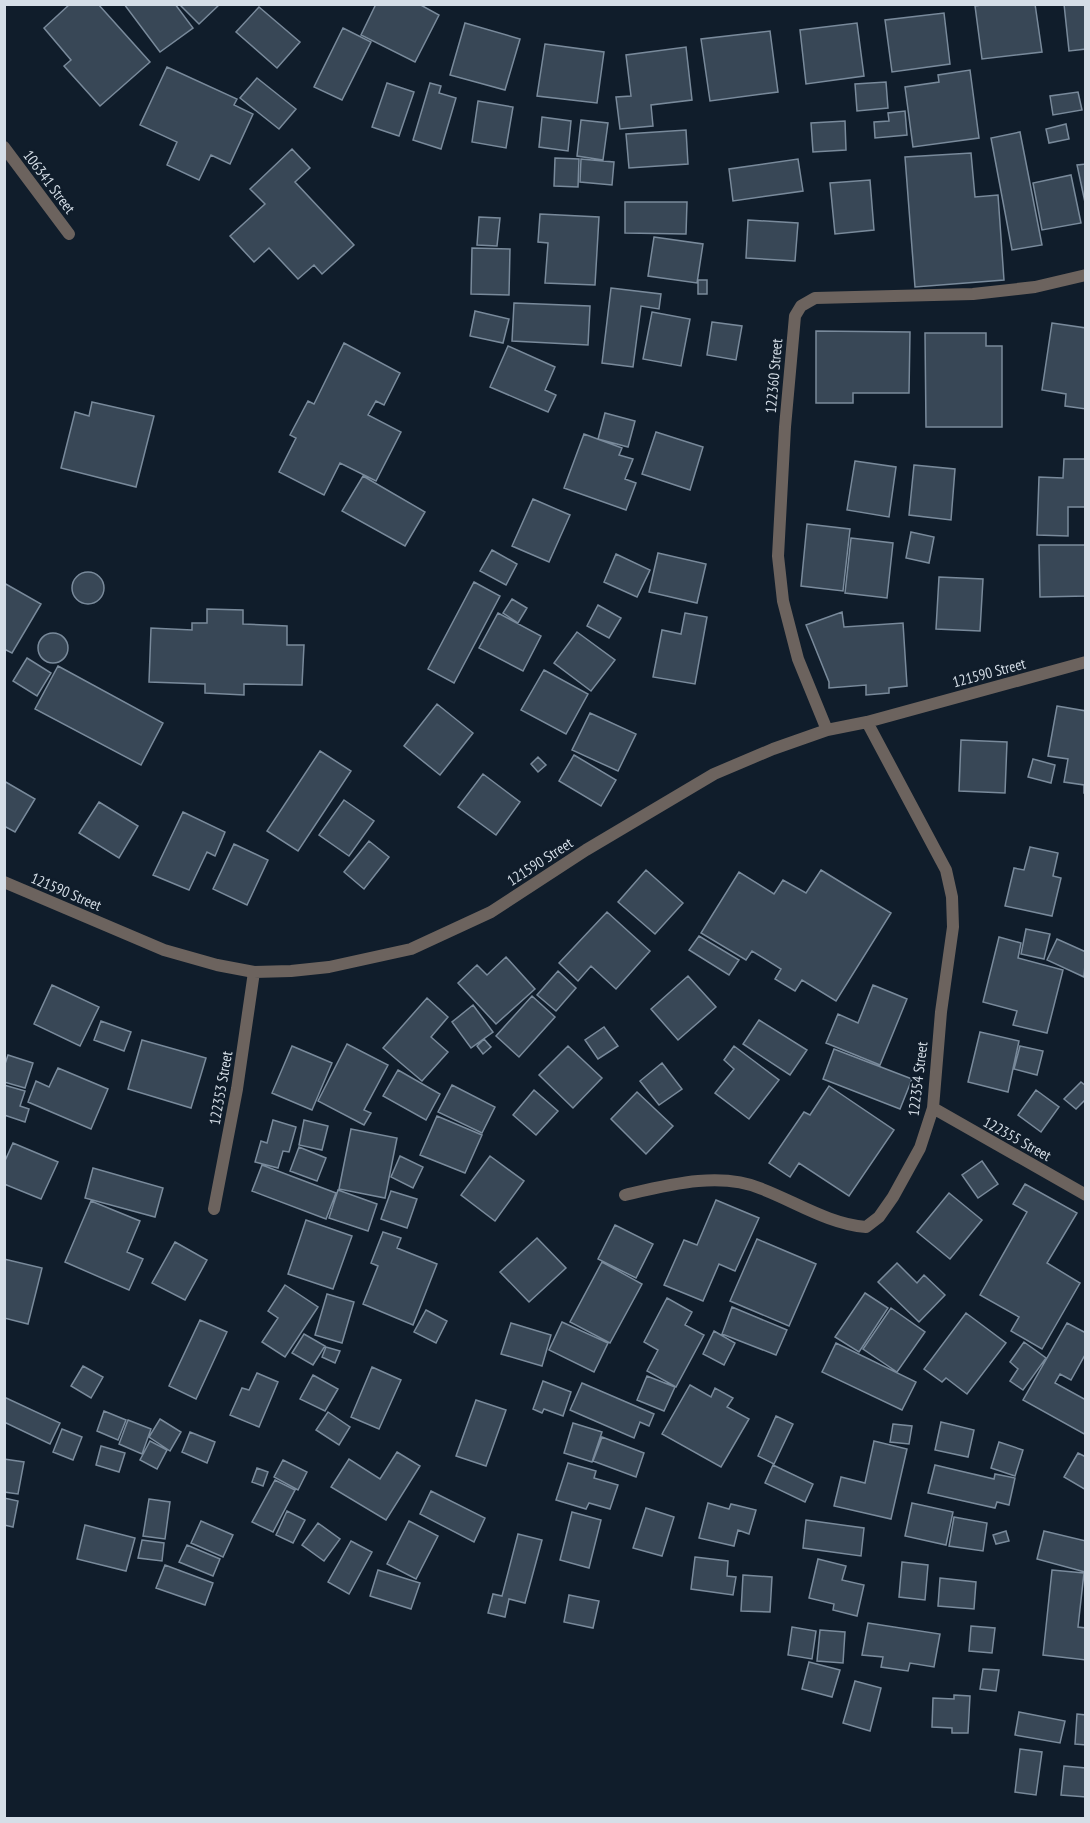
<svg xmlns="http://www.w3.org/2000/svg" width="1090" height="1823" font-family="'PT Sans Narrow',sans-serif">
	<rect width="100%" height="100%" fill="#101d2b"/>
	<path fill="#384756" stroke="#798a9b" stroke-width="1.5" d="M70,4H98L150,62L100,106L64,66L71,60L44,28Z
		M124,4H175L193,28L160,52Z
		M179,4H220L199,24Z
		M376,4H419L439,15L415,62L361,35Z
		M988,4H1035L1042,52L982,59L975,6Z
		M1064,4H1086V49L1069,51Z
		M259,7L300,42L277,68L236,32Z
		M944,13L950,64L892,72L885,20Z
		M465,23L520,39L505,90L450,75Z
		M857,23L864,76L806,84L800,30Z
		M343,28L371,42L342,100L314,87Z
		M770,31L778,92L710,101L701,39Z
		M545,44L604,52L597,103L537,96Z
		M686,47L692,100L651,105L653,126L620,129L616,97L631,96L626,55Z
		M167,67L237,99L234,105L253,114L230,164L211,155L199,180L167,165L177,142L140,125Z
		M970,70L979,138L913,147L905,87L939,82L938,75Z
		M257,78L296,109L279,129L240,98Z
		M886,82L888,108L857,111L855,84Z
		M387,83L414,92L399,136L372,127Z
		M430,83L441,86L439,93L456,98L441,149L413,140Z
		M1078,92L1082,110L1053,115L1050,96Z
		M478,101L513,107L506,148L472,142Z
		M905,111L907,135L875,138L874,122L889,121L888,113Z
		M542,117L571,121L568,151L539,147Z
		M581,120L608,123L603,160L577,156Z
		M845,121L846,150L813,152L811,123Z
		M1066,124L1069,139L1049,143L1046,129Z
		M686,130L688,164L629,168L626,134Z
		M1020,132L1042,245L1012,250L991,138Z
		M292,149L310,168L295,182L354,245L322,274L314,265L298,279L269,248L254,262L230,236L265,204L250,189Z
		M971,153L975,197L998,195L1004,280L915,287L905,157Z
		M555,158L579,159L578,187L554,186Z
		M581,159L614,162L612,185L580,182Z
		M798,159L803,191L733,201L729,169Z
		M1086,164V207L1077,165Z
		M1071,175L1081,223L1042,230L1033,183Z
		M870,180L874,230L835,234L830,183Z
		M625,202H687L686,234L625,233Z
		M540,214L599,217L595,285L545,283L548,243L538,242Z
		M479,217L500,218L497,246L477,245Z
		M748,220L798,223L795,261L746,258Z
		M654,237L703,244L697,283L648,276Z
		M472,248L510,249L509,295L471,294Z
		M698,280H707V294H698Z
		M611,288L661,294L659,309L641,306L633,367L602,363Z
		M514,303L590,306L588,345L512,341Z
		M475,311L509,319L503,343L470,336Z
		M652,312L690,319L681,366L643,359Z
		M712,322L742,326L736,360L707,355Z
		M1052,323L1086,328V409L1065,406L1066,394L1042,390Z
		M816,331L910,332L909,393H853V403H816Z
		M925,333H986V346H1002V427H926Z
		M344,343L400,373L384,405L376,401L368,415L401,432L376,481L340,463L324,495L279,472L296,438L290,435L308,401L314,404Z
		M508,346L555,367L545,390L556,395L548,412L490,387Z
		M92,402L154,416L136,487L61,468L75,412L89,416Z
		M605,413L635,421L628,447L598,439Z
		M656,432L703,447L690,490L642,474Z
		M584,434L622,448L619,455L633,459L625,479L636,483L626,510L564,488Z
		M1064,459H1086V507H1068V536L1037,535L1039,477L1063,478Z
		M855,461L896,467L889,517L847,510Z
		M914,465L955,469L951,520L909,515Z
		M363,476L425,512L405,546L342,511Z
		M533,499L570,515L549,562L512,546Z
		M807,524L850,529L843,591L801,586Z
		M911,532L934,537L929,563L906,558Z
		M851,538L893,543L887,598L845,593Z
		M1039,545H1086V596L1040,597Z
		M492,550L517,564L506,585L480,571Z
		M658,553L706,564L697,603L649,592Z
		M616,554L650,570L637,597L604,582Z
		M72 588a16 16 0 1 1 32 0a16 16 0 1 1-32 0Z
		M939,577L983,579L980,631L936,629Z
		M474,582L500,596L454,683L428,669Z
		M4,583L41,604L12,653L4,649Z
		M512,599L527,608L518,623L503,613Z
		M598,605L621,618L609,638L587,626Z
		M207,609L243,610V624L287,626V645H304L302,685L244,684V695L205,693V684L149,682L151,628L192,630V623H207Z
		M842,612L844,627L903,623L907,686L889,688V693L866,695V685L829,688V682L806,625Z
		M498,613L541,636L523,671L479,648Z
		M685,613L707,617L695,684L653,677L662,630L681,634Z
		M577,632L615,660L591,691L554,663Z
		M38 648a15 15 0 1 1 30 0a15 15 0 1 1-30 0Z
		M27,658L51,673L37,696L13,681Z
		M58,666L163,723L141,765L35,709Z
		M544,670L588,694L566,734L521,710Z
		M437,704L473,733L440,775L404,746Z
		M1057,706L1086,711V793H1084V785L1064,782L1068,759L1048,756Z
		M590,713L636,734L618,771L572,750Z
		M961,740L1007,742L1005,793L959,791Z
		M320,751L351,771L298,851L267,831Z
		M574,755L616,780L601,806L559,781Z
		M538,757L546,765L538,772L531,764Z
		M1033,759L1055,765L1051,783L1028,777Z
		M483,774L520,802L496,835L458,807Z
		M4,781L35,799L15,832L4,826Z
		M344,800L374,821L349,856L319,835Z
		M99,802L138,826L119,858L79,833Z
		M183,812L225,832L215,856L207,852L189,890L153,875Z
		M369,841L389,857L364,889L344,872Z
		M234,844L268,860L247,905L213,889Z
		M1030,847L1058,853L1053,876L1061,878L1052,916L1005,906L1014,868L1024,870Z
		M646,870L683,903L655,934L618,902Z
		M821,870L891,913L836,1001L802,980L795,991L775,979L781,969L752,951L746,960L701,933L739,872L774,894L783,880L806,893Z
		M607,912L650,951L616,989L591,966L578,981L559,963Z
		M1026,929L1050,934L1044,959L1021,954Z
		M699,936L739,960L729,975L689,950Z
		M999,937L1021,943L1018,958L1063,970L1047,1033L1013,1025L1017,1011L983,1002Z
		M1057,939L1086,952L1084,977L1047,960Z
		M506,957L535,989L496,1024L458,983L477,965L487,975Z
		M558,971L576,988L556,1011L537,995Z
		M688,976L716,1007L678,1040L651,1009Z
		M52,985L99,1007L80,1046L34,1024Z
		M873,985L907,999L880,1065L826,1043L838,1014L858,1023Z
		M532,996L555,1017L519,1057L496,1036Z
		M427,998L448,1017L431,1037L448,1052L422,1081L383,1048Z
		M473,1005L493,1032L471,1048L452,1022Z
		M759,1020L807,1050L790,1075L743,1044Z
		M101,1021L131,1032L124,1051L94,1040Z
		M604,1027L618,1046L598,1059L585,1040Z
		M980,1032L1019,1041L1008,1092L968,1082Z
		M484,1039L491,1047L483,1054L477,1046Z
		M142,1040L206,1058L191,1108L128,1089Z
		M347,1044L388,1065L364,1110L371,1113L364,1125L318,1101Z
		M292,1046L332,1063L312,1110L272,1093Z
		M568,1046L602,1078L573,1108L539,1075Z
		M734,1046L779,1080L749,1119L715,1093L734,1069L724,1060Z
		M1020,1046L1043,1051L1037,1075L1014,1069Z
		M834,1049L912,1079L900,1109L823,1079Z
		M8,1055L33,1063L25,1088L4,1082V1067Z
		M662,1063L682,1089L659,1105L640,1081Z
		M58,1068L108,1089L91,1129L28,1102L36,1081L49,1087Z
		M398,1070L440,1094L426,1120L383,1096Z
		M1081,1082L1086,1086V1099L1076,1109L1064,1099Z
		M4,1085L25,1091L20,1106L29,1109L25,1122L4,1115Z
		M452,1085L495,1107L482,1133L438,1112Z
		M829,1086L894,1130L849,1196L799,1163L790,1177L769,1163L804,1112L810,1115Z
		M534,1090L558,1111L536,1135L513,1115Z
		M1036,1090L1059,1107L1041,1132L1018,1115Z
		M637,1092L673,1126L646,1154L611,1119Z
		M437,1116L482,1135L465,1173L420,1155Z
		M273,1120L296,1127L289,1152L283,1151L278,1168L255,1162L261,1141L267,1143Z
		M304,1120L328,1126L322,1150L299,1145Z
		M351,1129L397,1138L385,1198L339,1189Z
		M13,1143L58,1162L41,1199L4,1184V1163Z
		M299,1147L326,1158L317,1181L290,1171Z
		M400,1156L423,1167L413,1188L391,1177Z
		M490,1156L524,1181L495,1221L461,1195Z
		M982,1161L998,1184L978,1198L962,1175Z
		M262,1165L336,1193L326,1219L252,1191Z
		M93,1168L163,1188L155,1217L85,1198Z
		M1025,1184L1077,1213L1047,1263L1080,1283L1042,1349L1011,1331L1019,1317L980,1295L1027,1212L1013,1204Z
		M338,1190L377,1204L368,1231L329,1218Z
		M391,1191L417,1199L407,1228L381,1219Z
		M949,1193L982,1220L950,1259L917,1232Z
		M716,1200L759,1218L735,1271L719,1264L703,1301L664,1285L684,1240L697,1245Z
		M91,1201L140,1221L127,1252L143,1259L129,1290L65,1262Z
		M306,1220L352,1236L333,1289L288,1274Z
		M615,1225L653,1244L636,1278L598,1259Z
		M383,1232L401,1238L397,1248L437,1264L413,1325L363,1304L378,1266L371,1263Z
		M537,1238L566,1268L529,1302L500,1272Z
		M757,1239L816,1264L789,1326L730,1301Z
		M175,1242L207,1260L185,1300L152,1283Z
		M4,1259L42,1268L28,1324L4,1318Z
		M602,1262L642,1284L610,1343L570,1322Z
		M897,1263L917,1283L924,1275L945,1295L919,1322L878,1282Z
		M285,1285L318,1307L285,1357L262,1342L278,1318L268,1311Z
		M865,1293L888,1308L859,1352L835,1337Z
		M327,1294L354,1302L342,1343L315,1335Z
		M667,1298L692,1312L685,1325L704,1335L676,1387L647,1371L658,1350L644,1342Z
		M732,1307L787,1330L776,1355L722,1334Z
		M891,1308L925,1332L897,1372L863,1349Z
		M426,1310L447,1321L436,1343L414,1332Z
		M966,1313L1006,1343L967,1394L946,1378L942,1382L924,1369Z
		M200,1320L227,1332L196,1399L169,1386Z
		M562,1322L608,1343L594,1372L549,1350Z
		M511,1323L551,1335L542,1366L501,1354Z
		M1067,1323L1086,1333V1353L1071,1380L1060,1374L1055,1383L1086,1400V1435L1023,1400Z
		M714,1331L735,1343L724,1365L703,1354Z
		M304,1334L325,1346L313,1365L292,1353Z
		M1024,1342L1046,1358L1023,1390L1010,1381L1018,1369L1010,1362Z
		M836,1343L916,1382L902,1410L822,1372Z
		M326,1347L340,1351L335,1363L322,1357Z
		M83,1366L103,1377L91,1398L71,1386Z
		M372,1367L401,1380L379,1429L351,1417Z
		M257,1373L278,1382L259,1427L230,1415L242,1388L249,1390Z
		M313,1375L338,1389L325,1411L300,1399Z
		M647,1376L675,1387L664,1411L637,1400Z
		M543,1381L571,1392L563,1416L544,1409L542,1413L533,1409Z
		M582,1383L654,1414L649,1426L640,1422L634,1438L570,1410Z
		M690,1385L711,1397L715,1388L733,1398L727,1407L749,1419L721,1467L662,1434Z
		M4,1397L60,1423L50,1444L4,1422Z
		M476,1400L506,1410L486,1466L456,1456Z
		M104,1411L126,1420L118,1440L97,1431Z
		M328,1412L350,1427L339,1445L316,1430Z
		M776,1416L793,1424L774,1464L758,1456Z
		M160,1419L181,1432L170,1451L149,1437Z
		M128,1420L151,1429L142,1454L119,1444Z
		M941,1422L974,1430L968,1457L935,1450Z
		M573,1423L602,1432L592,1462L564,1453Z
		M893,1424L912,1426L909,1444L890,1442Z
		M62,1429L82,1437L73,1460L53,1452Z
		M190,1432L215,1442L207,1463L182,1452Z
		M602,1437L644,1453L636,1477L593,1461Z
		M150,1441L167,1450L157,1469L140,1460Z
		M874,1441L907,1449L891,1519L834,1506L841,1477L865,1483Z
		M999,1442L1023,1450L1015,1476L991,1468Z
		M101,1446L125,1453L119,1472L96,1465Z
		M397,1452L420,1466L386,1520L331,1487L349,1459L380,1479Z
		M1078,1453L1086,1457V1490L1064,1477Z
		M4,1459L24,1462L18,1494L4,1492Z
		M283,1460L307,1472L298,1490L274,1477Z
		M568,1463L596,1471L594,1478L618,1485L610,1509L589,1503L586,1509L556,1500Z
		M773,1465L813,1484L805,1502L765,1483Z
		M935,1465L994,1479L995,1474L1015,1478L1009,1505L997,1502L995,1508L928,1493Z
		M257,1468L268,1472L263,1486L252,1482Z
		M275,1480L295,1490L273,1532L252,1522Z
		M431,1491L485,1518L474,1542L420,1514Z
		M4,1498L18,1501L13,1527L4,1525Z
		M149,1499L170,1502L165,1539L143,1536Z
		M708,1503L729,1509L731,1504L756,1510L749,1534L738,1530L734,1546L699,1538Z
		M912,1503L953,1512L946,1545L905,1536Z
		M646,1508L674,1517L662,1556L633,1548Z
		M287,1511L305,1520L293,1543L276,1535Z
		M572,1512L601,1520L589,1568L560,1560Z
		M954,1517L987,1523L983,1551L949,1546Z
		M806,1520L864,1528L861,1556L803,1548Z
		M201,1521L233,1535L223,1557L191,1543Z
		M409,1521L438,1536L416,1579L387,1564Z
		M318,1523L340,1539L324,1561L302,1545Z
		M85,1525L135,1538L126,1571L77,1559Z
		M1006,1531L1009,1541L996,1544L993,1535Z
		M1044,1531L1086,1541L1085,1572L1037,1559Z
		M518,1534L542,1540L525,1603L509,1599L505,1617L488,1613L493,1594L502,1596Z
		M142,1540L164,1543L162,1561L138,1558Z
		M351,1541L372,1552L349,1594L328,1582Z
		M187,1545L220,1559L213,1576L179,1562Z
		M695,1557L728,1561L727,1576L736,1577L733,1595L691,1589Z
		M818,1559L846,1566L842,1580L864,1585L857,1616L833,1610L834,1604L809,1598Z
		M902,1562L928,1565L925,1600L899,1597Z
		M165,1565L213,1583L205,1605L156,1588Z
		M378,1570L420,1583L411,1609L370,1596Z
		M1052,1570L1084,1573L1078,1627L1086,1628V1660L1043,1655Z
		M743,1575L772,1577L770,1612L741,1611Z
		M940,1578L976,1582L974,1609L938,1606Z
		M569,1595L599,1601L593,1628L564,1622Z
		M868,1623L940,1634L934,1667L910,1663L908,1671L881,1667L883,1657L862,1655Z
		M971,1626L995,1628L992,1653L969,1651Z
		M792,1627L816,1631L812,1659L788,1655Z
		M820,1630L845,1632L843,1663L817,1661Z
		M809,1662L840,1670L832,1697L802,1689Z
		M983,1669L999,1670L996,1691L980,1689Z
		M855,1681L881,1688L870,1731L843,1723Z
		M954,1695L970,1696L968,1733H952V1728L932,1727L933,1698L954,1699Z
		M1019,1712L1065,1721L1060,1743L1015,1735Z
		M1077,1714L1086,1715V1745L1075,1744Z
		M1020,1749L1042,1752L1036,1795L1015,1792Z
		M1064,1766L1086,1768V1797L1061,1795Z"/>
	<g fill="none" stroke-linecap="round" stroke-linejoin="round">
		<path stroke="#6c635e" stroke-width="12" d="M4,147L69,234
			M827,730L798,659L783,601L778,556L785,427L795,316L801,306L815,298L973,294L1035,287L1086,275
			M4,882L164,950L217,965L254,972L291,971L329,967L411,949L491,912L586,850L714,774L773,749L827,730L867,722L1086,662
			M933,1108L1086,1195
			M625,1195C668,1185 720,1171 762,1189C796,1202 829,1224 866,1227L879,1217L893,1197L920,1148L933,1108L941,1012L953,927L952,897L946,870L867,722
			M214,1209L237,1089L254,972"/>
	</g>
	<g text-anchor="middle" stroke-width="4.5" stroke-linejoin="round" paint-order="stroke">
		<g font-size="15" fill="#d5dee7" stroke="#101d2b">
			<text transform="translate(49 182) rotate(53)" y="5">106341 Street</text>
			<text transform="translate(774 376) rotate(-85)" y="5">122360 Street</text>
			<text transform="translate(989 673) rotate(-15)" y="5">121590 Street</text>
			<text transform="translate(540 862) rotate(-33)" y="5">121590 Street</text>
			<text transform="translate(66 892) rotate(23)" y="5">121590 Street</text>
			<text transform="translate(918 1079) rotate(-83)" y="5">122354 Street</text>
			<text transform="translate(221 1088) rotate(-80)" y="5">122353 Street</text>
			<text transform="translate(1017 1139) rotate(29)" y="5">122355 Street</text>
		</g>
	</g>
	<rect width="1090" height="1823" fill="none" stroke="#d5dee7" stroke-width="12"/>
</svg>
